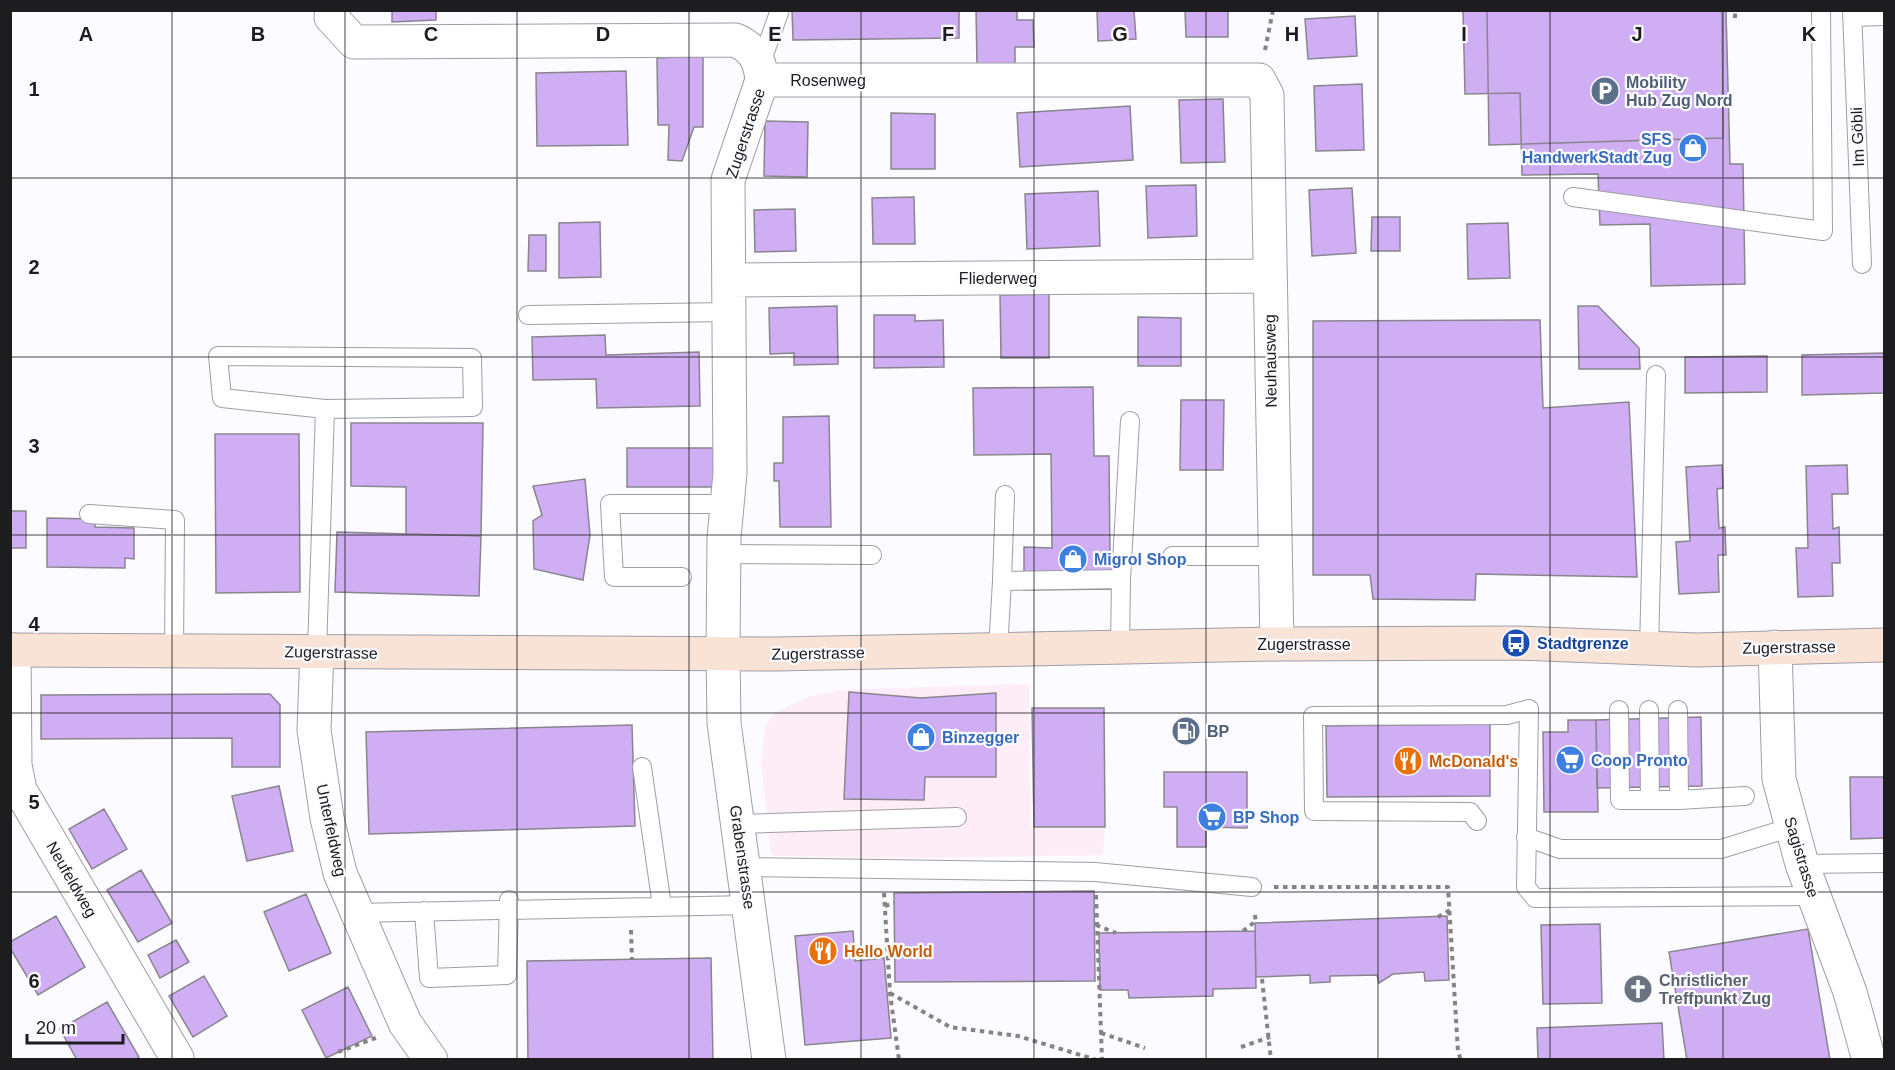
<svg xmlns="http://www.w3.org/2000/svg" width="1895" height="1070" font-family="Helvetica,sans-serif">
	<rect width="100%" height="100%" fill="#fcfbff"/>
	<path fill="#feecf7" d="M1029,684L1031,828L1105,829L1103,855L923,858L774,856L771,853L761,762L765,727L774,713L805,698L841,690Z"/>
	<path fill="#d0aef4" stroke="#89858e" stroke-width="1.5" d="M392,10H436V20L392,22Z
		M792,10H959V38L793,40Z
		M976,10H1017V20H1033L1034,47H1015V65L977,66Z
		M1097,10H1134L1136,39L1098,41Z
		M1185,10H1228V37H1186Z
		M1463,10H1726L1730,164H1743L1745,284L1651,286L1650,224L1600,225L1598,174L1522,175L1520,93L1465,94Z
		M1487,10H1722L1723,138L1489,145Z
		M1355,16L1357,56L1308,59L1305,19Z
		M703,56V127H694L682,161L668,160L669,125H658L657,58Z
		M626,71L628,145L537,146L536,73Z
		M1362,84L1364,150L1316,151L1314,86Z
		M1223,99L1225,162L1181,163L1179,100Z
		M1130,106L1133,160L1020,167L1017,113Z
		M891,113L935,114V169H891Z
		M765,121L808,122L807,177L764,176Z
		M1196,185L1197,236L1148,238L1146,186Z
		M1352,188L1356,253L1312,256L1309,190Z
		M1098,191L1100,246L1027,249L1025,194Z
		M914,197L915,244H873L872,198Z
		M795,209L796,251L755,252L754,210Z
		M1372,217H1400V251H1371Z
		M600,222L601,277L559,278V223Z
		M1508,223L1510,278L1468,279L1467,224Z
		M529,235H546V271H528Z
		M1049,294V358H1001L1000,295Z
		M837,306L838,364L794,365V353L770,354L769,308Z
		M1578,306H1598L1639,348L1640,369H1579Z
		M874,315H915V321L943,320L944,367L874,368Z
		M1138,317L1181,318V366H1138Z
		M1540,320L1543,408L1629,402L1637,577L1476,574L1475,600L1373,599L1370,575H1313V321Z
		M605,335L606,355L699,352L700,406L597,408L596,379L533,380L532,337Z
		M1884,353V393L1802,395V355Z
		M1767,356V392L1685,393V357Z
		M1093,387L1094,456H1109L1110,557H1116V589L1024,590V547L1052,548L1051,454L974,455L973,388Z
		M1181,400H1224L1223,470H1180Z
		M829,416L831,527H780L779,481H774V463H783V417Z
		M351,423H483L481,536L406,534V487L351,486Z
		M215,434H299L300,592L216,593Z
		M627,448H716V487H627Z
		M1722,465L1723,488L1717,489L1719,528L1725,527L1726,555H1718L1719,592L1679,594L1676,542L1690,541L1686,467Z
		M1847,465L1848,494H1832L1833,529L1839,527L1840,563H1832L1833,596L1798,597L1796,548H1808L1806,466Z
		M585,479L590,535L583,580L534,569L533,521L542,515L533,486Z
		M10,511H26V548H11L10,594Z
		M47,518L95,519V527L134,528V559L125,558V568L47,567Z
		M337,532L481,536L479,596L335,592Z
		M849,692L921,698L996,693V777H925L924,800L844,799Z
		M270,694L280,705V767H232V738L41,739V695Z
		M1032,708H1104L1105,827H1034Z
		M1701,717L1702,786L1597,788L1596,720Z
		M1568,720H1596L1598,812H1544L1543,732H1568Z
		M1490,724V796L1327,797L1326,726Z
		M632,725L635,826L369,834L366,732Z
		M1164,772H1247V828L1206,827V847H1177V807H1164Z
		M1850,777H1884V838L1851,839Z
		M279,786L293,851L247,861L232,796Z
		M104,809L127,849L92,869L69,829Z
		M141,870L172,923L138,942L107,890Z
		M1094,891L1095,981L895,982L894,893Z
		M306,894L331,953L289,971L264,912Z
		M56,916L85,967L38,995L10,948V942Z
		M1447,916L1449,980L1425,981L1424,972L1393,974L1379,983L1377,975L1330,976V982L1310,983V975L1256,977L1255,923Z
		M1600,924L1602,1003L1543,1004L1541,925Z
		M1808,929L1830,1060H1687L1669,952Z
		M853,931L855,961L884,958L891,1038L805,1045L795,936Z
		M1255,931L1256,988L1213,989V996L1129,998L1128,990H1100L1099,933Z
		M176,940L189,962L160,978L148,955Z
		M711,958L713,1060H528L527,961Z
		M204,976L227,1016L193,1037L169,996Z
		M348,987L372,1036L326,1058L302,1010Z
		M107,1002L139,1057L135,1060H77L60,1029Z
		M1662,1023L1664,1060H1538L1537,1028Z"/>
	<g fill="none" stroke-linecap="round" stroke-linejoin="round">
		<g stroke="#9f9ea7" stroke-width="20">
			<path id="lane" d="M1852,10L1862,264
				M1852,17L1884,16
				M761,63L780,10
				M1573,197L1823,231L1821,10
				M528,315L729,312
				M89,514L175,520L174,651
				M724,554L872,555
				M1172,556H1275
				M682,577H614L610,504H727
				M1121,579L1130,421
				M1002,581L1005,495
				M1649,648L1656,375
				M998,650L1002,581L1121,579L1120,647
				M317,651L325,409L473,407L472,358L218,356L222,398L325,409
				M1619,710L1620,800H1650
				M1649,710L1650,800H1679
				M1678,710L1679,800L1745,796
				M642,767L662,906
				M1477,821L1470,812L1314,811L1313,716L1507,715L1529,709L1526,887L1535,898L1814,896
				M739,824L957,817
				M1526,837L1560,849H1721L1792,827
				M1802,864L1884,863
				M745,867L1095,872L1252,887
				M424,911L429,978L507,975L509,900
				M356,913L749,905"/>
		</g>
		<g stroke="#9f9ea7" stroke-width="35">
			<path id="street" d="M332,10L331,17L354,42L735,40C754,48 760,60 762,80L728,180L730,473L724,538L723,653L724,723L769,1060
				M762,80H1259L1267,95L1277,644
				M729,280L1268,276
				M1775,647L1779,779L1802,864L1850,992L1869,1060
				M14,650L15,765L20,790L177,1058
				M317,651L314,730L327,818L340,873L405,1023L431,1060"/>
		</g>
		<g stroke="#9f9ea7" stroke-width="35">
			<path id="secondary" d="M10,650L776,654L1277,644L1516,643L1697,650L1884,645"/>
		</g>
		<path stroke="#848387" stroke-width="4" stroke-dasharray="4.5 4.5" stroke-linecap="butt" d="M1735,18V10
			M1265,50L1273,10
			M1274,887H1448L1458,1052L1461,1060
			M884,893L890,993L899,1060
			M1096,895L1102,1060
			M885,906L894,903
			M1438,917L1450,910
			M1096,925L1116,933
			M631,930L632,960
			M1243,931L1256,921L1254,912
			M1262,979L1271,1060
			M890,993L950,1027L1018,1036L1097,1060
			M1101,1033L1145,1048
			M1241,1047L1270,1037
			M338,1052L378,1037"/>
		<use href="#lane" stroke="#fff" stroke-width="18"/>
		<use href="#street" stroke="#fff" stroke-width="33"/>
		<use href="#secondary" stroke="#f9e3d7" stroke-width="33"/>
	</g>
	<path fill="none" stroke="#1d1d20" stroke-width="1.5" stroke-opacity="0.55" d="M172,10V1060M345,10V1060M517,10V1060M689,10V1060M861,10V1060M1034,10V1060M1206,10V1060M1378,10V1060M1550,10V1060M1723,10V1060M10,178H1884M10,357H1884M10,535H1884M10,713H1884M10,892H1884"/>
	<defs>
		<g id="parking-disc" transform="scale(1.5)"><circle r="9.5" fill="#5c6f8a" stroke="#fcfbff"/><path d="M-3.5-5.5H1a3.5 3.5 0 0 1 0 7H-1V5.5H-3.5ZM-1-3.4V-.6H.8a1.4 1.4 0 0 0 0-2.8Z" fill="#fff"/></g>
		<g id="shop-disc" transform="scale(1.5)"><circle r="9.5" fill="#3f7fe0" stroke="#fcfbff"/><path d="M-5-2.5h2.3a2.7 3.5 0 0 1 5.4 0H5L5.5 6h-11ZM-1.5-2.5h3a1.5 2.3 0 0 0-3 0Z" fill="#fff"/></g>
		<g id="bus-disc" transform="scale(1.5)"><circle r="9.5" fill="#1a4fb4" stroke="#fcfbff"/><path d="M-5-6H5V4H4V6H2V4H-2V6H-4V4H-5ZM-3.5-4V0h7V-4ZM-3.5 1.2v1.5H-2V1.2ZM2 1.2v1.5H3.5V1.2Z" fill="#fff"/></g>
		<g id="fuel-disc" transform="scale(1.5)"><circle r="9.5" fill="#5c6f8a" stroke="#fcfbff"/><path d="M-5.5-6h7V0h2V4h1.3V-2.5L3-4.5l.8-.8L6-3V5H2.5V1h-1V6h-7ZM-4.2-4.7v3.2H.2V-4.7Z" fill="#fff"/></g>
		<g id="supermarket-disc" transform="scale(1.5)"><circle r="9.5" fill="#3f7fe0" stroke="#fcfbff"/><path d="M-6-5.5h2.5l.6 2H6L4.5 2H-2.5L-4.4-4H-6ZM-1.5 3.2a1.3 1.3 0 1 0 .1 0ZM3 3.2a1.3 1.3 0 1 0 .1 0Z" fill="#fff"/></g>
		<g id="restaurant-disc" transform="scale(1.5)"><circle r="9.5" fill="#e8710a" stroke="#fcfbff"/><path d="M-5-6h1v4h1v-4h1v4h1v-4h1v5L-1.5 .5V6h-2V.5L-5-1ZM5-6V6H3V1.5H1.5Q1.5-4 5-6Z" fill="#fff"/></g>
		<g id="church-disc" transform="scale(1.5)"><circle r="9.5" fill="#6b7280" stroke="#fcfbff"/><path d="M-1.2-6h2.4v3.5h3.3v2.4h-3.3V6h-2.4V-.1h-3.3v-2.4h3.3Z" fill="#fff"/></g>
	</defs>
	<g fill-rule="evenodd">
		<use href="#parking-disc" x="1605" y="91"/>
		<use href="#shop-disc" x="1693" y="148"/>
		<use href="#shop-disc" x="1073" y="559"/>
		<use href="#bus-disc" x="1516" y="643"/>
		<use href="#fuel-disc" x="1186" y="731"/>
		<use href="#shop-disc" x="921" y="737"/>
		<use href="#supermarket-disc" x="1570" y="760"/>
		<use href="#restaurant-disc" x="1408" y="761"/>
		<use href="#supermarket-disc" x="1212" y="817"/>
		<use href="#restaurant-disc" x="823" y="951"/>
		<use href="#church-disc" x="1638" y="989"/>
	</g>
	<g text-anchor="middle" stroke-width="4.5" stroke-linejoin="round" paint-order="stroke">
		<g font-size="16" fill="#1d1d20" stroke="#fcfbff">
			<text x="828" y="86">Rosenweg</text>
			<text transform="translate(745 133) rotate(-72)" y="6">Zugerstrasse</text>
			<text transform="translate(1857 137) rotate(-92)" y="6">Im Göbli</text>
			<text x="998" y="284">Fliederweg</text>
			<text transform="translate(1270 361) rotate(-91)" y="6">Neuhausweg</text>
			<text x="1304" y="650">Zugerstrasse</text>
			<text transform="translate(1789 647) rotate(-1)" y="6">Zugerstrasse</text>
			<text transform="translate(331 652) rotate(1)" y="6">Zugerstrasse</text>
			<text transform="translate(818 653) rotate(-1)" y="6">Zugerstrasse</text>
			<text transform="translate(332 830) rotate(78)" y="6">Unterfeldweg</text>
			<text transform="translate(743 857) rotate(82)" y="6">Grabenstrasse</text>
			<text transform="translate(1802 857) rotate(73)" y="6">Sagistrasse</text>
			<text transform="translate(72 879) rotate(60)" y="6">Neufeldweg</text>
		</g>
		<g font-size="16" font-weight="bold" fill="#4e5e75" stroke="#fcfbff" text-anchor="start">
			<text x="1626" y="88">Mobility<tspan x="1626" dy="18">Hub Zug Nord</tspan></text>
			<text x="1207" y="737">BP</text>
		</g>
		<g font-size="16" font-weight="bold" fill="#366cbe" stroke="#fcfbff" text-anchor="start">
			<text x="1672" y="145" text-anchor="end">SFS<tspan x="1672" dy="18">HandwerkStadt Zug</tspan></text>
			<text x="1094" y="565">Migrol Shop</text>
			<text x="942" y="743">Binzegger</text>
			<text x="1591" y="766">Coop Pronto</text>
			<text x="1233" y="823">BP Shop</text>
		</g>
		<g font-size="16" font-weight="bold" fill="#164399" stroke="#fcfbff" text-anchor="start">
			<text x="1537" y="649">Stadtgrenze</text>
		</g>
		<g font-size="16" font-weight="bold" fill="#c56008" stroke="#fcfbff" text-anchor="start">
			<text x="1429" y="767">McDonald's</text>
			<text x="844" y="957">Hello World</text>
		</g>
		<g font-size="16" font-weight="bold" fill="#5b616d" stroke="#fcfbff" text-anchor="start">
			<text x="1659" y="986">Christlicher<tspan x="1659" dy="18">Treffpunkt Zug</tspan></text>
		</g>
	</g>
	<g font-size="20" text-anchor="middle" font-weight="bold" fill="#1d1d20" stroke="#fcfbff" stroke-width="4.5" stroke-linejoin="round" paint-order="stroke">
		<text x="86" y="41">A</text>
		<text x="258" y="41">B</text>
		<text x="431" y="41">C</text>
		<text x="603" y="41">D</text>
		<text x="775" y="41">E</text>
		<text x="948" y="41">F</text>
		<text x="1120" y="41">G</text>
		<text x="1292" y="41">H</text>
		<text x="1464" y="41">I</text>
		<text x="1637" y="41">J</text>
		<text x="1809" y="41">K</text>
		<text x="34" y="96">1</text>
		<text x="34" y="274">2</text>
		<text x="34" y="453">3</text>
		<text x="34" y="631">4</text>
		<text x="34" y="809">5</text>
		<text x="34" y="988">6</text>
	</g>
	<rect width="1895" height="1070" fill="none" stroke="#1d1d20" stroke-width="24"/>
	<path d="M27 1034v9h96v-9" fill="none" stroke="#1d1d20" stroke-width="3"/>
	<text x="36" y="1034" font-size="18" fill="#1d1d20" stroke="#fcfbff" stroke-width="4.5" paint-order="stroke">20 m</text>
</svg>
